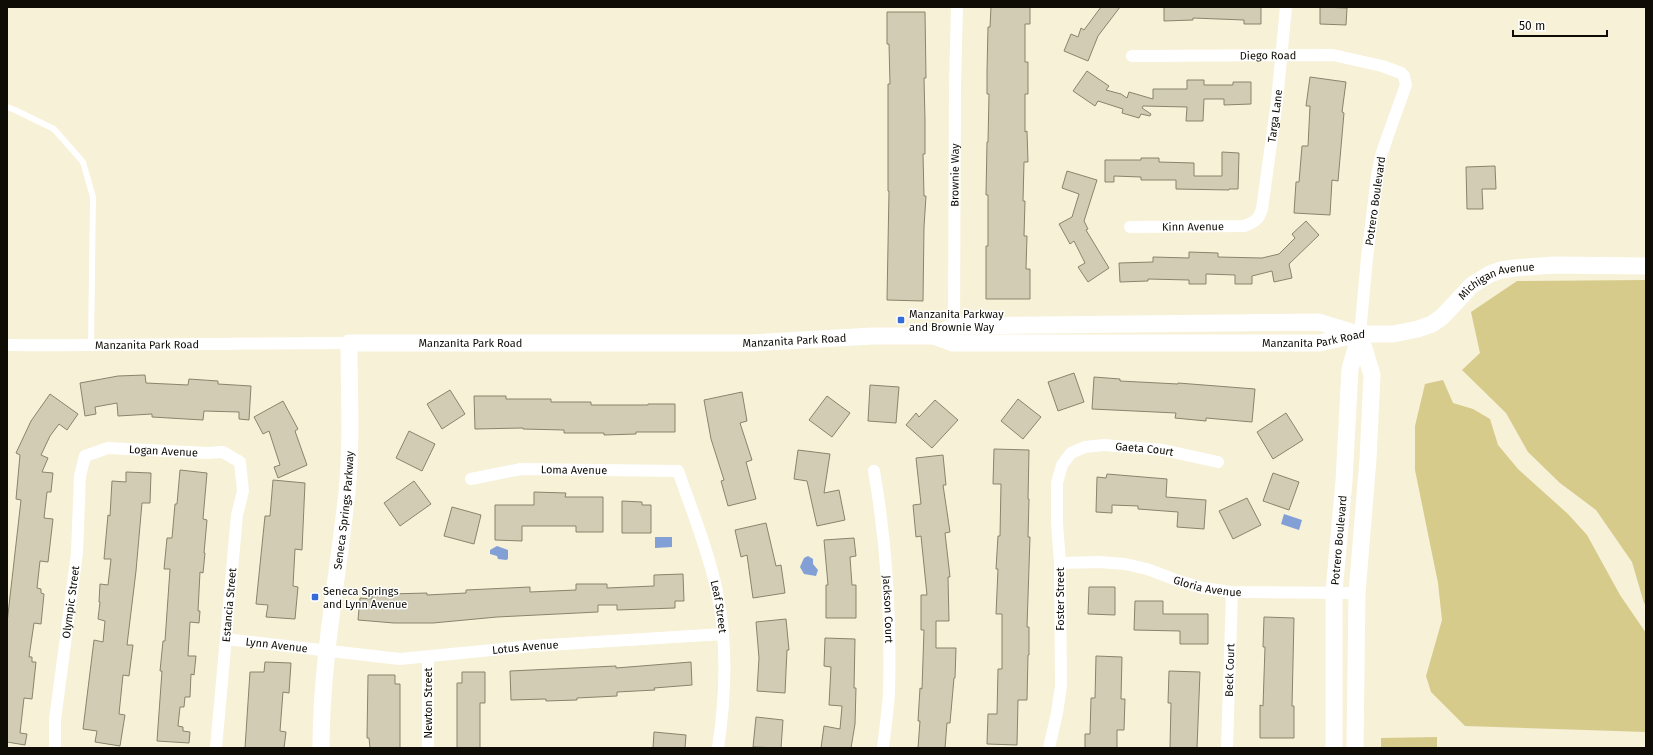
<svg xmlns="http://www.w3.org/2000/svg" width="1653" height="755" font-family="'Fira Sans',sans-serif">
	<rect width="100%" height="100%" fill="#f6f1d7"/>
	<path fill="#d6cb8b" d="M1646,280V605L1644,603L1632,562L1596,510L1560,483L1528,452L1506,413L1462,370L1480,353L1471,312L1517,281Z
		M1443,380L1453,403L1473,409L1490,419L1498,445L1518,469L1568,514L1587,535L1620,595L1646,633V732L1465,726L1431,692L1426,676L1442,620L1438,583L1415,470V426L1425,384Z
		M1437,737V748H1381V738Z"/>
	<path fill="#829fd6" d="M1284,514L1302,520L1299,530L1281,524Z
		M655,537H672V547L655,548Z
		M497,546L508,550V559L506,560L498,559L497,556L490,554V550Z
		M808,556L813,559V564L818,570L816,576L804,574L800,567L804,558Z"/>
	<path fill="#d1ccb3" stroke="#89856d" d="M991,7H1030V24H1025V62H1028V94H1025V132L1027,131L1028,162H1024L1023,201H1025L1024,236H1027L1026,269H1030V299H986V246H988V195H986L987,142H988L989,94H987V71L988,27H990Z
		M1101,7H1120L1098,36L1088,61L1064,51L1071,34L1078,37L1081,28L1084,30Z
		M1164,7H1261V24H1244V20L1193,18V20L1164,21Z
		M1320,7L1347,8L1346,25L1320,24Z
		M887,12H925L926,78H924L925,120V154H923L924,196H926L924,227L923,301L887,300L889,191H888V84H890L889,44H887Z
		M1087,71L1109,86L1106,90L1121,94L1127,98L1129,92L1153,99V89H1187V80H1204V85H1233V82H1251V104L1224,105V99H1204L1203,121H1186L1187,107L1143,106L1142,108L1151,114L1150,116L1141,114L1139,118L1122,113L1123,109L1098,101L1095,106L1073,91Z
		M1310,77L1346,82L1342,112L1344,113L1338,181L1332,180L1330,215L1294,213L1296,182H1299L1302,146H1308L1310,106H1306Z
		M1222,152L1239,153L1238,189H1229V190L1176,189V180H1141V177L1114,176V182H1105V160H1141V158H1159V162L1194,163V176H1222Z
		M1495,166L1496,189H1482L1483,209H1467L1466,167Z
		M1067,171L1097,180L1084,221L1088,229L1086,230L1109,268L1088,282L1078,267L1085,263L1074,241L1070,244L1059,224L1072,217L1079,194L1062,188Z
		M1306,221L1319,235L1289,264L1292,278L1274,282L1272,271L1252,276V284H1235V275L1206,274V284H1189V280L1148,279V281L1120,282L1119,263L1153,262V257L1189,258V252L1218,253V257L1262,258L1279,254L1295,238L1292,234Z
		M1074,373L1084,402L1058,411L1048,382Z
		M145,375L146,383L188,385L189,379L218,381V384L251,386L249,420L239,419V412L204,411L203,420L152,417V414L118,416L117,403L95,407L96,414L85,416L80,383L118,376Z
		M1094,377L1120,379V381L1178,384V383L1255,389L1252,422L1206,418V421L1175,418L1176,413L1092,409Z
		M870,385L899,387L896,423L868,421Z
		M450,390L465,414L442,429L427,404Z
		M742,392L747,421L740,423L752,460L746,462L756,499L728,506L721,481L724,480L711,439L704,400Z
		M50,394L78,414L67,430L59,424L50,436L41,455L48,458L42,472L53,473L51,492H47L44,518L53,519L48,562L40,561L37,588L41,589V593L44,594L41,624L34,623L29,657H32V662H36L32,699L24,698L20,733L27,734L25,745L7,742V623L21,500L16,499L20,455L16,453L31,421Z
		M474,396H506V399H551V402H591V405H648V404H675V432H636V434L604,435V433H564V430L523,429V428L475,429Z
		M827,396L850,413L832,437L809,420Z
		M1018,399L1041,417L1023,439L1001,421Z
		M935,400L958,420L932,448L906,425L916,413L919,417Z
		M283,401L298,429L295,431L307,465L278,478L274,467L280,465L269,431L263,434L254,417Z
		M1286,413L1303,440L1273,459L1257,432Z
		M409,431L435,444L422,471L396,458Z
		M994,449L1029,450L1028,499H1029L1028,537H1030L1027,627H1029V655H1028L1027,700H1018L1017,745L987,744L988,714H997L998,669H1002V614H996L998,569H996L998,536H1000L1001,484H993Z
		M798,450L830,454L824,493L839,490L845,520L817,526L807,481L794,479Z
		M943,455L946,485H943L950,532L945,533L950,577H948L949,621H936V648H956L955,678H954L950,723H947L945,748H918L920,721H918L920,688L922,689L924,630H921V595H927L921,536L916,537L913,505L921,504L916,458Z
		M180,470L207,473L203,519L207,520L204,553H205L203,573L200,572L198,611H200L199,623L190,622L188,656H196L194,675L191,674L190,697H185L184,707H180L178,726L183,727V731L190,732L189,743L157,741L162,671H160L163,641H165L170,569H164L167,538H172L175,504H177Z
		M126,472L151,473L150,503H142L136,571L127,645H133L129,676L123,675L119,714L125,715L120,746L95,742L97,731L83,729L94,640L103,642L105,621L98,619L100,602H99L100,584L108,585L111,559H104L108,515L110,516L112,481L126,482Z
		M1273,473L1299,482L1289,510L1263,501Z
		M1107,474L1167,479L1166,497L1206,500L1204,529L1177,527L1178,512L1138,509V506L1112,505V513L1096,512L1097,477L1106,478Z
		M273,480L305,483L302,550L295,549L293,586L298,587L295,619L266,617L268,605L256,604L265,516H270Z
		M414,481L431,504L400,526L384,503Z
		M534,492L566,493L565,497H603V532H576V526H522V541L495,540V505H534Z
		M1247,498L1261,525L1233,539L1219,511Z
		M622,501L642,502V505H651V533H622Z
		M452,507L481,515L474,544L444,536Z
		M766,523L776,566L781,565L785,593L753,598L747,555L741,557L735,530Z
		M854,538L856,556L850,557L852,585H856V618H826V585H828L824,540Z
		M683,574L684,601H675V608L617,610V605H598V612L497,617L433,623H394L358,620L360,598L372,599V589L390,591V594L427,593V595L466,593V590L530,587V592L576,590V584H607V588L654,586V575Z
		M1089,587H1115V615L1088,614Z
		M1135,601H1163V614H1208V644H1180V631L1134,630Z
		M1264,617L1294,618L1292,706H1294V738H1260V705L1263,706L1265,647H1263Z
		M786,619L789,650H787L785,693L757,691L759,658L756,622Z
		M825,638L855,639L854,688H856L855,724L851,748H821L824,726L840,729L842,706L829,705L831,667L824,666Z
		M1096,656L1122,657L1121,699H1125L1124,730H1117V748H1085V734H1090L1091,698H1095Z
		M265,662L291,663L289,693L283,692L280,731L286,732L284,748H245L250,672H264Z
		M691,662L692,685L654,688L655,690L617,692V696L577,698V700L546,701V699L511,700L510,671L616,666V668Z
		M1169,671L1200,672L1197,748H1170L1171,703H1168Z
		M462,672H485V703H480V748H457V683H462Z
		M368,675H395V684H400V748H370L369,738H367Z
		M756,717L783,720L781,748L753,747Z
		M654,732L686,735L685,748H653Z"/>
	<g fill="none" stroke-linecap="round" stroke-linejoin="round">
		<path stroke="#fff" stroke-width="6" d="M7,107L15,110L54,129L83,162L93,197L91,346"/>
		<g stroke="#fff" stroke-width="12">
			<path id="s1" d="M1132,56L1333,55L1382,66L1401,73L1404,76L1406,85L1387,138L1381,156L1377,176L1367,258L1360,334"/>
			<path id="s2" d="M1130,227L1244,226C1255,222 1259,219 1262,209L1277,101L1286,7"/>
			<path id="s3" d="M954,334L955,86L957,7"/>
			<path id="s4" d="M7,345C121,346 235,343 349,343"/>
			<path id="s5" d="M874,471C887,545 891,619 889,693C888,711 885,730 883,748"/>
			<path id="s6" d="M471,479L521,469L678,471C692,510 707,548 716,587C728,640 726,695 718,748"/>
			<path id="s7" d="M1060,563L1099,562L1125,564L1147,569L1179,581L1203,588L1232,592L1357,593"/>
			<path id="s8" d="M226,639L400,659L532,646L723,634"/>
			<path id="s9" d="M55,748V720L77,553L80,476L85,456L108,448L207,453L223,452L240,462L243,491L237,515L216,748"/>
			<path d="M428,748V658"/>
			<path id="s10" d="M1049,748L1057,713L1061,686L1060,563L1057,523V483L1062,465L1071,453L1085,447L1104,445L1163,450L1218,462"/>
			<path id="s11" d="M1227,748L1232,592"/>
		</g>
		<g stroke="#fff" stroke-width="17">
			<path d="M934,336L954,326L1319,322L1358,334"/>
			<path id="s12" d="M321,748C321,662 338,577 347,492C352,442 349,392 349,343H750L873,336H934L953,343H1319L1360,334H1393L1418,329L1432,324L1442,317L1472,285L1490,274L1501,270L1514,268L1554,265L1646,266"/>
			<path id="s13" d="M1334,748V592L1344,481L1350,369L1360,334"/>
			<path d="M1355,748L1357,593L1368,459L1372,375L1360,335"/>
		</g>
	</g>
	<g fill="#366bda" stroke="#fff" stroke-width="1.5">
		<rect x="897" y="316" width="8" height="8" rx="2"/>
		<rect x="311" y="593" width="8" height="8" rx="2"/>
	</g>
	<g text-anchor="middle" stroke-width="3" stroke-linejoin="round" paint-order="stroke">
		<g font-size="11" fill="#0e0c05" stroke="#fff">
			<text dy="4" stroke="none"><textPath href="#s1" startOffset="136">Diego Road</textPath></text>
			<text dy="4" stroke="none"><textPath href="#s2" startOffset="234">Targa Lane</textPath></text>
			<text dy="4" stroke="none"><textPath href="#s3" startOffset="159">Brownie Way</textPath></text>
			<text transform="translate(1375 201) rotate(-82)" y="4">Potrero Boulevard</text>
			<text dy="4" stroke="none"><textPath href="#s2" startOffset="63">Kinn Avenue</textPath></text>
			<text dy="4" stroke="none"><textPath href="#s12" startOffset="1574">Michigan Avenue</textPath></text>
			<text dy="4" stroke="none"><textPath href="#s12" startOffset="1373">Manzanita Park Road</textPath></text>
			<text dy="4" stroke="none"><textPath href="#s12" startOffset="852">Manzanita Park Road</textPath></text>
			<text dy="4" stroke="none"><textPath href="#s12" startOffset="528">Manzanita Park Road</textPath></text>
			<text dy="4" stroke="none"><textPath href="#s4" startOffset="140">Manzanita Park Road</textPath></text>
			<text dy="4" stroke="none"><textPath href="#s10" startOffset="375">Gaeta Court</textPath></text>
			<text dy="4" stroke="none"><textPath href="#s9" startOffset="374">Logan Avenue</textPath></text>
			<text dy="4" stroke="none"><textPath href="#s6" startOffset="104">Loma Avenue</textPath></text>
			<text dy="4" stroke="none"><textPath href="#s12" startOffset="239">Seneca Springs Parkway</textPath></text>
			<text dy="4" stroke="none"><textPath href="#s13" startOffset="208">Potrero Boulevard</textPath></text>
			<text dy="4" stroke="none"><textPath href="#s7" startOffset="151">Gloria Avenue</textPath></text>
			<text transform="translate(1060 599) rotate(-90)" y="4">Foster Street</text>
			<text dy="4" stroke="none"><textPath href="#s9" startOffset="147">Olympic Street</textPath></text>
			<text transform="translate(229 605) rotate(-85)" y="4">Estancia Street</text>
			<text dy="4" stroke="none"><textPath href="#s6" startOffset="350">Leaf Street</textPath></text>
			<text dy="4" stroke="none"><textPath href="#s5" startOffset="139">Jackson Court</textPath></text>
			<text dy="4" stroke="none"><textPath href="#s8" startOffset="51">Lynn Avenue</textPath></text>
			<text dy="4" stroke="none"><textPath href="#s8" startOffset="301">Lotus Avenue</textPath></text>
			<text dy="4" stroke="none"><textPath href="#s11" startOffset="78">Beck Court</textPath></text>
			<text transform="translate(428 703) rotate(-90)" y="4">Newton Street</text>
		</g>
		<g font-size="11" fill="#0e0c05" stroke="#fff" text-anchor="start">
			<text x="909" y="318">Manzanita Parkway<tspan x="909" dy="13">and Brownie Way</tspan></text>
			<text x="323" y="595">Seneca Springs<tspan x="323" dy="13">and Lynn Avenue</tspan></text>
		</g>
	</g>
	<rect width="1653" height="755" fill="none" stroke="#0e0c05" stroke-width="16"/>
	<path d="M1513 30v6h94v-6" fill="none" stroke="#0e0c05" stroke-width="2"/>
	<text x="1519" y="30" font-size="12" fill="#0e0c05" stroke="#ffffff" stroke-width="3" paint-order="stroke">50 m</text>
</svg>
